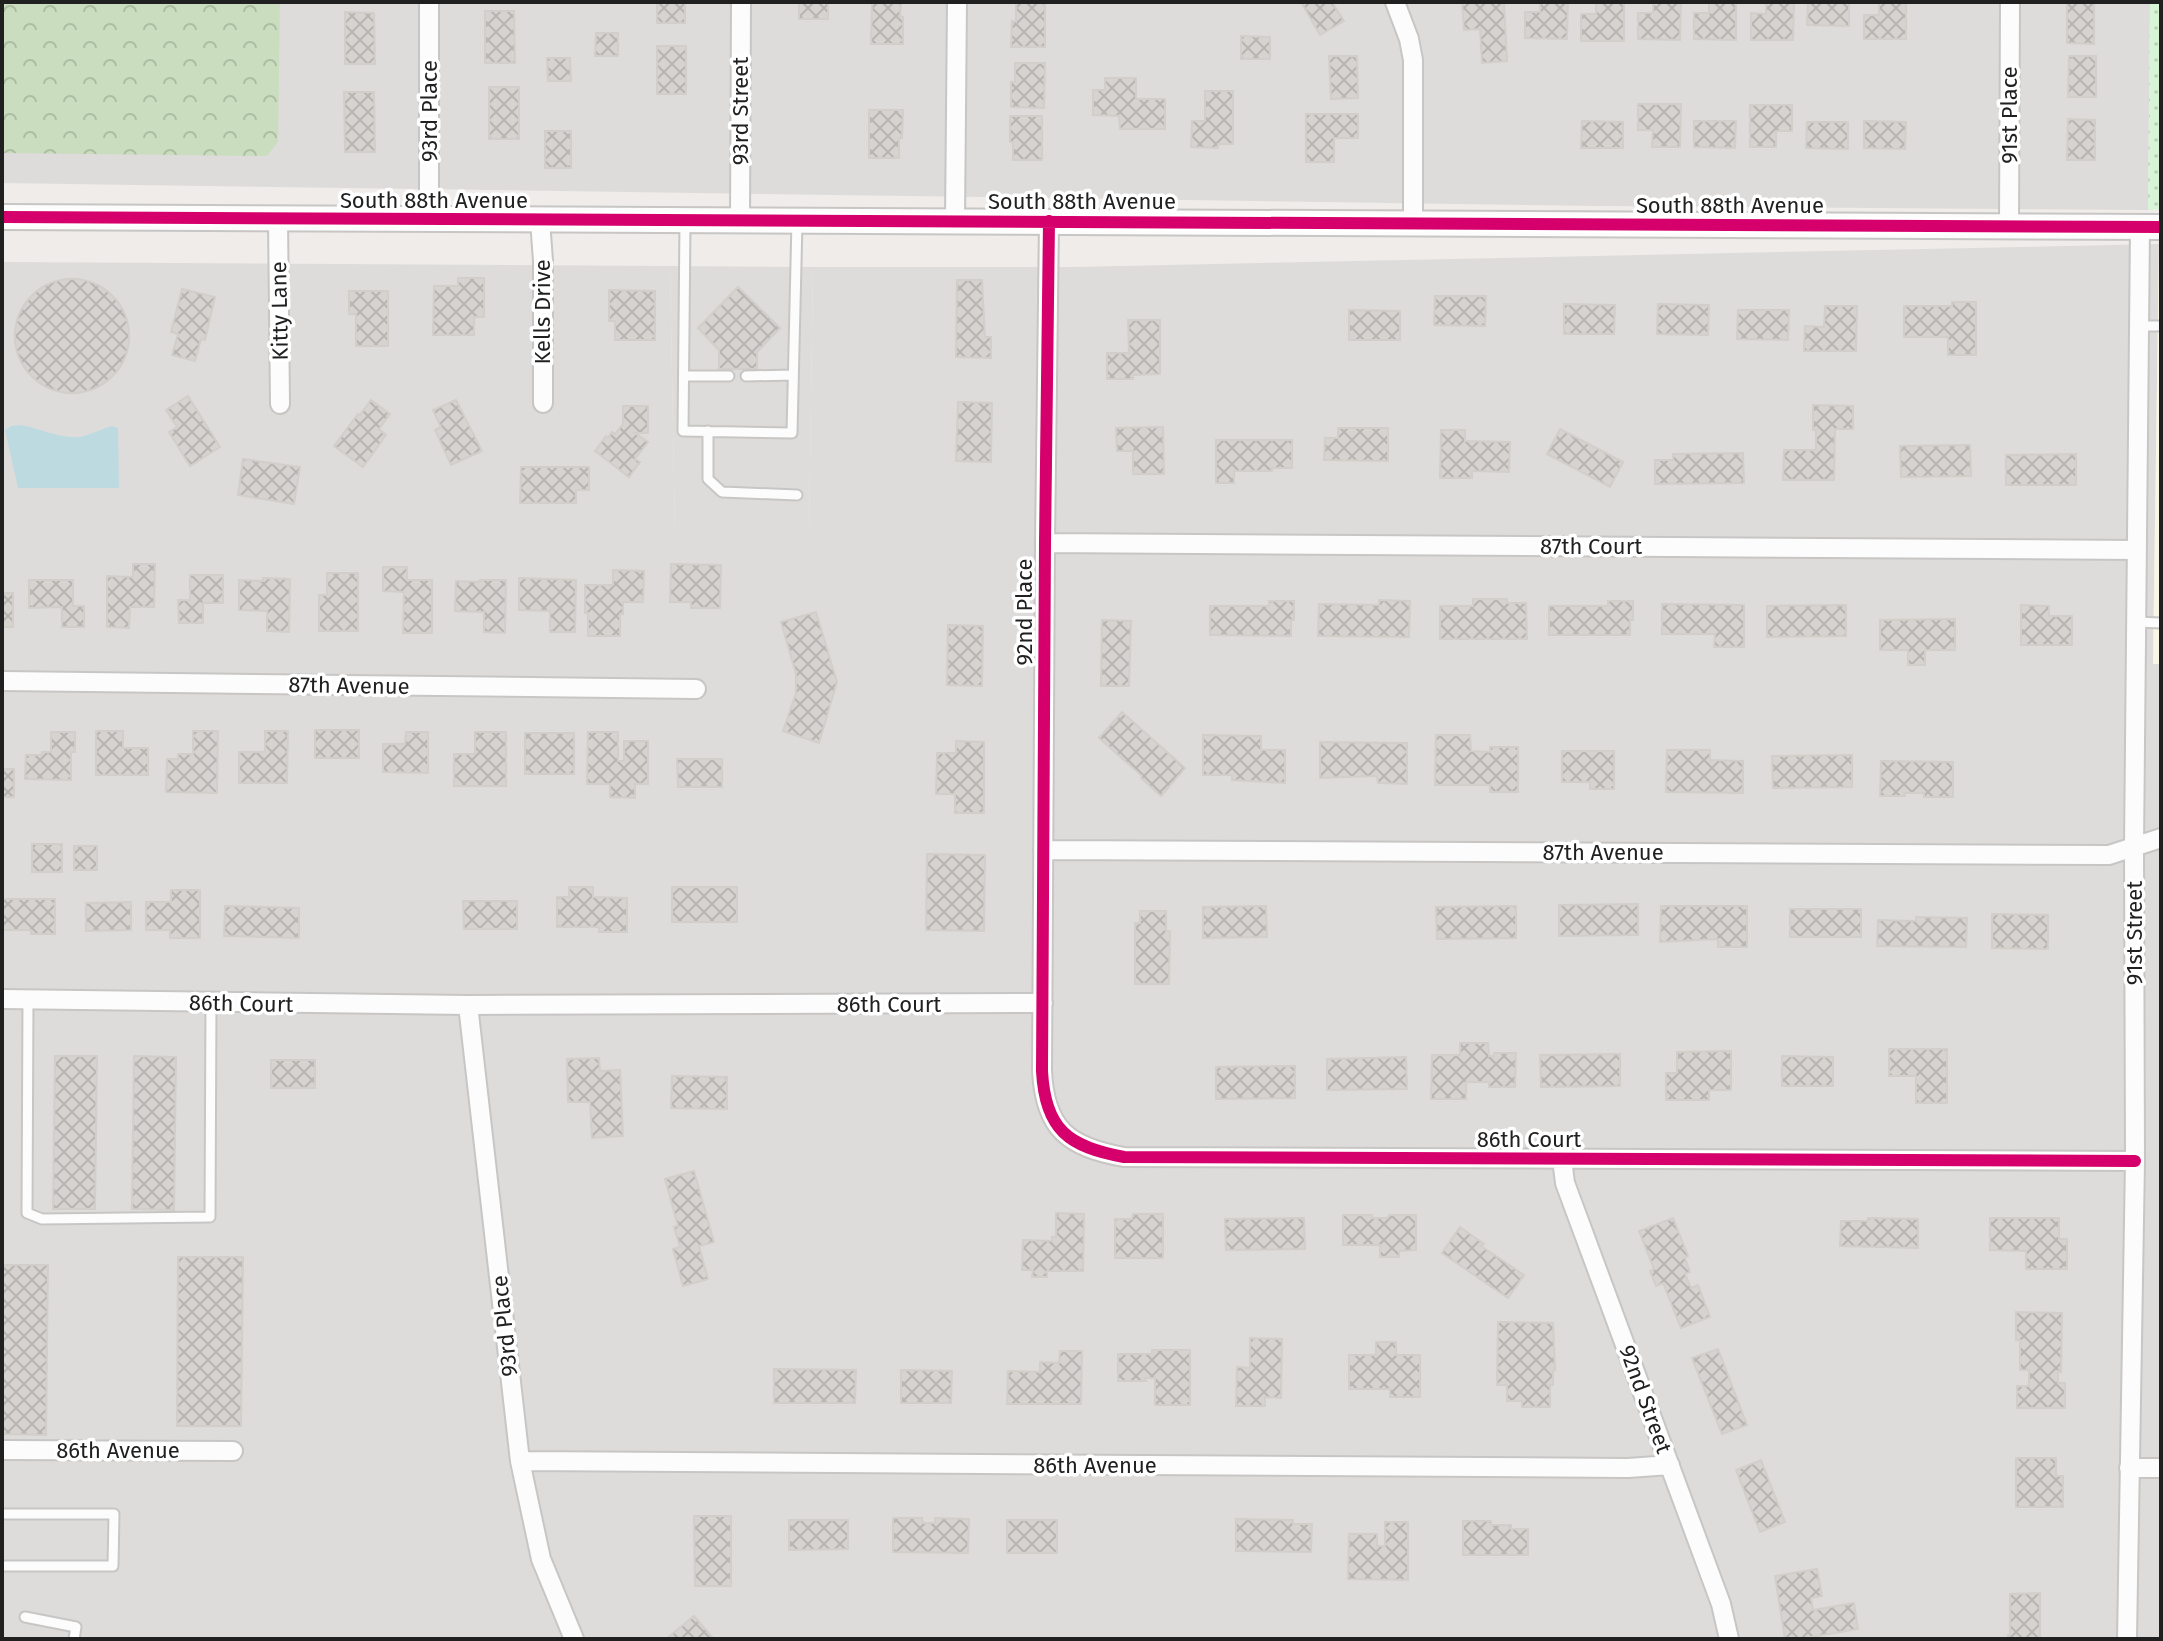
<svg xmlns="http://www.w3.org/2000/svg" width="2163" height="1641" font-family="'Fira Sans',sans-serif">
	<defs>
		<pattern id="forest-crowns" width="20" height="18" patternUnits="userSpaceOnUse" patternTransform="scale(2)"><rect width="20" height="18" fill="#caddbe"/><path d="M2 6a3 3 0 1 1 6 0M12 15a3 3 0 1 1 6 0" fill="none" stroke="#adbda3"/></pattern>
		<pattern id="park-dots" width="8" height="8" patternUnits="userSpaceOnUse" patternTransform="scale(2)"><rect width="8" height="8" fill="#d7f4d7"/><path d="M2 2h.1M6 6h.1" fill="none" stroke="#b8d1b8" stroke-width="1.8" stroke-linecap="round"/></pattern>
		<pattern id="building-cross-hatch" width="8" height="8" patternUnits="userSpaceOnUse" patternTransform="scale(2)"><rect width="8" height="8" fill="#d6d3d0"/><path d="M0 0l8 8M0 8l8-8" fill="none" stroke="#b7b5b2"/></pattern>
	</defs>
	<rect width="100%" height="100%" fill="#efece9"/>
	<path fill="#dedcda" d="M2,2H2150L2148,210L1600,206L2,183Z
		M2159,244L2153,664H2161V1639H2V262L670,266L675,532H809L813,267H1074Z"/>
	<path fill="#f8f6e5" d="M2159,244H2161V664H2153Z"/>
	<path fill="#dddcda" d="M670,266L813,267L809,532H675Z"/>
	<path fill="url(#forest-crowns)" d="M2,2H280L278,142L267,156L2,153Z"/>
	<path fill="url(#park-dots)" d="M2150,2H2161V209L2148,210Z"/>
	<path fill="#bddae1" d="M20,425C40,428 60,439 80,437C90,435 101,429 112,426L118,428L119,488H18L5,430L11,426Z"/>
	<path fill="url(#building-cross-hatch)" stroke="#d2ceca" stroke-width="2" d="M657,2H685V23H657Z
		M799,2H828V19H799Z
		M872,2H901L900,16L903,17V44H871Z
		M1301,2H1332L1344,21L1320,35Z
		M1504,2L1507,61L1482,63L1480,29L1464,30L1462,3Z
		M1540,2H1568L1567,39L1525,38V12H1540Z
		M1596,2H1624V41H1581V14H1596Z
		M1653,2H1681L1680,40L1638,39V13H1653Z
		M1709,2H1736V40L1694,39V13H1709Z
		M1766,2H1794L1793,40H1751V13L1766,14Z
		M1808,2H1849V26L1807,25Z
		M1879,2H1906V39H1864V15H1879Z
		M1016,3H1045V47H1011L1012,21L1016,22Z
		M2067,3H2094V44L2067,43Z
		M485,11H514L515,63H485Z
		M345,12L374,13L375,64H345Z
		M596,33H618V56H595Z
		M1241,36L1270,37V59H1241Z
		M657,46H686V94H657Z
		M1329,56H1357L1358,98L1331,99Z
		M2069,56H2096V97H2068Z
		M547,58H570L571,81H548Z
		M1015,63H1045L1044,108L1011,107V82H1015Z
		M1105,78H1136V99H1165V129H1120L1119,116L1093,115V90H1105Z
		M489,87H519V139H489Z
		M1205,91H1233V144H1218V148L1191,147L1192,121H1205Z
		M344,92H374L375,152H345Z
		M1638,104H1681L1680,147H1652L1653,130H1638Z
		M1750,105H1792V131H1776V147H1750Z
		M869,110H903L902,138H899V158H869Z
		M1306,114H1358V138H1334V162H1306Z
		M1010,116H1042V160H1013V142H1010Z
		M2068,119L2095,120V160H2067Z
		M1582,121L1623,122V148H1581Z
		M1694,121H1736L1735,148L1694,147Z
		M1864,121L1906,122L1905,149L1864,148Z
		M1807,122H1848V149L1806,148Z
		M545,131H571V168H545Z
		M458,278H484V317H474V335H433L434,286H458Z
		M15 336a57 57 0 1 1 114 0a57 57 0 1 1-114 0Z
		M957,280H982L985,337H991V358L956,357Z
		M738,287L780,328L757,352V369H719V350L698,328Z
		M182,289L215,297L205,340L201,339L195,361L172,355L178,334L171,332Z
		M609,290L655,291V340H615V321H609Z
		M349,291H388V346H356V314H349Z
		M1435,296H1486L1485,326L1434,325Z
		M1952,302H1976V355H1948V337H1904V306H1952Z
		M1564,304L1615,305L1614,334H1564Z
		M1658,304L1709,305L1708,335L1657,334Z
		M1825,306H1857L1856,351H1804L1805,326L1824,327Z
		M1349,310L1400,311V340H1349Z
		M1738,310H1789L1788,340L1737,339Z
		M1128,320H1160V374L1133,375V379H1107V353H1129Z
		M188,396L220,447L190,466L169,432L177,427L166,410Z
		M371,400L390,414L379,429L386,435L363,467L334,446L358,414L360,415Z
		M456,400L482,451L451,465L435,430L441,427L433,410Z
		M958,402L992,403L991,462L956,461Z
		M1813,405L1853,406V429H1835L1834,480H1783L1784,450H1816V430H1813Z
		M623,406H648V433H635L648,442L635,459L640,462L629,477L595,451L606,436L608,438L612,432L615,434L623,424Z
		M1163,427L1164,474H1133V451H1117L1116,428Z
		M1338,428H1388V461L1324,460L1325,438H1338Z
		M1560,429L1623,462L1610,487L1547,454Z
		M1441,430H1465V441L1510,442L1509,472L1472,471V478H1440Z
		M1216,440H1292V468H1271L1272,471H1234V483H1216Z
		M1970,445L1971,476L1901,477L1900,446Z
		M1743,453L1744,483L1655,484V460H1673V454Z
		M2076,454V485H2006V455Z
		M243,459L300,467L294,504L238,495Z
		M521,467H589V490H576V503H520Z
		M133,564H155L154,607H130L129,628L107,627V576L133,577Z
		M671,564L721,565L720,608H691V602H670Z
		M383,567H407V580H432V633H403L404,592L383,591Z
		M613,570L644,571L643,602H623V614H620V636H588V613H585V585H613Z
		M327,573H358V631H319V595H327Z
		M190,575H223V603H203V623H179L178,600H190Z
		M263,578L290,579L289,632L267,631V611L239,610V580L263,581Z
		M519,578L576,580L575,632H550V611L519,610Z
		M29,580H73V606H84V627H62V607L29,608Z
		M480,580H506L505,633L484,632V612L455,611L456,581L480,582Z
		M2,593H13V627H2Z
		M1473,599H1507V603H1526L1527,639H1440V606H1473Z
		M1379,600L1410,601L1409,637L1318,636L1319,604L1379,605Z
		M1269,601H1294V620H1291V636L1210,635V606H1269Z
		M1608,601H1633V620H1630V635H1549V606H1608Z
		M1662,604L1744,605V647H1714L1715,634H1662Z
		M1846,605V636L1767,637V606Z
		M2021,605L2049,606V616H2072V645H2021Z
		M816,612L837,682L819,743L783,731L796,693V674L781,622Z
		M1955,619V650H1925V665H1908V650H1880V620Z
		M1102,620L1131,621L1129,686H1101Z
		M948,625L983,626L982,686L947,685Z
		M1122,712L1185,768L1161,796L1141,778L1142,776L1099,738Z
		M315,730H359V758H315Z
		M96,731H123V748H148V775H96Z
		M193,731H218L217,793L166,792L167,759H178V754H193Z
		M265,731H288L287,783H239V752H265Z
		M51,732H75V752H71V780L25,779L26,755H42V752H51Z
		M406,732H428V773L383,772V744H405Z
		M475,732H506V786H454V754H475Z
		M588,732H618V761H624V741H648V784H635V798L610,797V784H587Z
		M525,733H574V774H525Z
		M1203,735L1261,736V750H1285V783L1232,780V775H1203Z
		M1436,735H1470L1471,751L1490,752V747H1518V792H1490V785H1435Z
		M956,741L984,742V813H955V794H936L937,753H956Z
		M1320,742L1407,743V784L1378,783L1377,776L1320,778Z
		M1667,750H1710V760L1743,761V793L1666,792Z
		M1562,751H1614V789H1590V782H1562Z
		M1852,755V787L1773,788L1772,756Z
		M677,759H722V787H678Z
		M1881,761L1953,762V797H1924V793H1904L1905,796H1880Z
		M2,769H14V797H2Z
		M32,844H62V872H32Z
		M74,846H97V870H74Z
		M927,854L985,855L984,931L926,930Z
		M569,887H593V897L627,898V932H599V927H557V897H569Z
		M672,887H737V922H672Z
		M171,890H200V938H170V930H146V902H171Z
		M3,899H55V934H31V930H3Z
		M463,901H517V929H464Z
		M131,902V930L86,931V903Z
		M1638,904V935L1559,936V905Z
		M225,906L299,908V938L224,936Z
		M1266,906L1267,937L1203,938V907Z
		M1516,906V938L1437,939L1436,907Z
		M1661,906H1747V947H1718V939L1660,942Z
		M1790,909H1861V937H1790Z
		M1140,911H1166V931H1170L1169,984H1135V923H1140Z
		M1992,914L2048,915V949L1992,948Z
		M1916,917L1967,918L1966,947L1877,946L1878,920L1916,921Z
		M1460,1043H1488L1489,1056H1494V1053H1516L1515,1087H1489V1082H1466V1099H1431L1432,1055H1460Z
		M1889,1049H1947V1103H1916V1076H1889Z
		M1731,1051V1090H1709V1100H1666V1073H1677V1052Z
		M1620,1054V1086L1541,1087L1540,1055Z
		M55,1056H97L95,1209H53Z
		M134,1056L176,1057L174,1210L132,1209Z
		M1782,1056L1833,1057V1086H1782Z
		M1406,1057L1407,1089L1327,1090V1059Z
		M599,1058L600,1071L620,1070L623,1136L592,1138L590,1102H568L567,1059Z
		M271,1060H315V1088H271Z
		M1295,1066V1098L1216,1099V1067Z
		M672,1076L727,1077V1109L671,1108Z
		M694,1171L714,1242L699,1246L708,1279L683,1286L673,1249L680,1247L674,1227L678,1226L665,1179Z
		M1056,1213L1084,1214L1083,1271H1047V1277H1032L1033,1270H1022L1023,1240L1052,1241V1237H1056Z
		M1133,1214H1163V1258H1115V1219H1132Z
		M1343,1215H1372V1218H1388L1389,1215H1416V1250L1399,1251V1257H1380V1245H1343Z
		M1304,1218L1305,1249L1226,1250L1225,1219Z
		M1673,1218L1688,1256L1685,1258L1690,1272L1685,1274L1691,1288L1698,1285L1710,1317L1681,1328L1663,1283L1656,1286L1650,1271L1654,1269L1639,1231Z
		M1868,1218L1918,1219V1248L1840,1246L1841,1221H1868Z
		M1990,1218H2059V1239H2067V1269H2026V1251L1990,1250Z
		M1460,1227L1484,1244L1481,1246L1524,1275L1508,1298L1442,1253Z
		M178,1257H243L241,1426H177Z
		M2,1265H48L46,1435L2,1434Z
		M2016,1312L2062,1313L2061,1372L2058,1371V1383H2065V1408H2017V1386H2029V1370H2020V1340H2016Z
		M1498,1322L1553,1323L1555,1370L1553,1371V1385H1550V1407H1522V1401H1507V1385H1497Z
		M1250,1338L1282,1339L1281,1398L1265,1397V1406H1236L1237,1367L1250,1368Z
		M1376,1342H1396V1355H1420V1397H1390V1389H1349V1355H1376Z
		M1718,1349L1747,1425L1722,1434L1692,1358Z
		M1152,1350H1190V1405H1155V1378H1145L1146,1381H1118V1354H1152Z
		M1060,1351H1082L1081,1404H1007L1008,1371L1040,1372V1362L1059,1363Z
		M774,1369L856,1370L855,1403H774Z
		M901,1370L952,1371L951,1403H901Z
		M2016,1458H2056V1476H2063V1507H2016Z
		M1761,1460L1785,1522L1760,1532L1736,1470Z
		M694,1516H731V1586H695Z
		M893,1518H922L923,1523H935V1518L969,1519L968,1553L893,1552Z
		M1236,1519L1293,1520V1524H1312L1311,1552L1236,1551Z
		M789,1520H848V1549L789,1550Z
		M1007,1520H1057V1553H1007Z
		M1463,1521H1491V1525H1511V1529H1528V1555H1463Z
		M1385,1522H1408V1580L1348,1579L1349,1534H1377V1546H1385Z
		M1817,1569L1822,1596L1811,1598L1813,1610L1854,1603L1858,1629L1800,1639H1785L1775,1576Z
		M2040,1593V1639H2008V1635H2010V1594Z
		M694,1616L714,1639H666Z"/>
	<g fill="none" stroke-linecap="round" stroke-linejoin="round">
		<g stroke="#c7c6c5" stroke-width="13">
			<path id="service" d="M685,223L683,431L792,433L797,221
				M2139,326H2161
				M684,376H729
				M746,376L793,375
				M708,431V479L722,492L797,495
				M2136,622L2161,623
				M28,1000L27,1213L42,1219L210,1217L211,1002
				M2,1514H114L113,1566H2
				M25,1617L76,1627L74,1639"/>
		</g>
		<g stroke="#c7c6c5" stroke-width="22">
			<path id="minor" d="M1395,2L1409,39L1413,60V223
				M278,219L280,404
				M429,220V2
				M540,220L543,261V403
				M955,220L957,2
				M740,221L741,2
				M1049,221L1045,543L1042,1071C1045,1130 1069,1147 1124,1157L2135,1161
				M2009,228L2010,2
				M1045,543L2137,550
				M2,681L696,689
				M1043,850L2109,855L2161,838
				M2,999L468,1005L1043,1003
				M468,1005L520,1461L541,1559L574,1639
				M1562,1159L1565,1183L1721,1604L1729,1639
				M2,1450L233,1451
				M520,1461L1628,1468L1670,1465
				M2129,1468H2161
				M2127,1639L2135,1161L2134,847L2140,227"/>
		</g>
		<g stroke="#c7c6c5" stroke-width="28">
			<path id="tertiary" d="M2,217L2161,227"/>
		</g>
		<use href="#service" stroke="#fdfcfc" stroke-width="9"/>
		<use href="#minor" stroke="#fdfcfc" stroke-width="18"/>
		<use href="#tertiary" stroke="#fdfcfc" stroke-width="24"/>
		<g stroke="#fff" stroke-width="17">
			<path id="cycleway" d="M2,217L2161,227
				M1049,221L1045,543L1042,1071C1045,1130 1069,1147 1124,1157L2135,1161"/>
		</g>
		<use href="#cycleway" stroke="#d6006c" stroke-width="12"/>
	</g>
	<g text-anchor="middle" stroke-width="7" stroke-linejoin="round" paint-order="stroke">
		<g font-size="22" fill="#202020" stroke="#fff">
			<text transform="translate(429 111) rotate(-90)" y="8">93rd Place</text>
			<text transform="translate(740 111) rotate(-90)" y="8">93rd Street</text>
			<text transform="translate(2009 115) rotate(-90)" y="8">91st Place</text>
			<text x="434" y="208">South 88th Avenue</text>
			<text x="1082" y="209">South 88th Avenue</text>
			<text x="1730" y="213">South 88th Avenue</text>
			<text transform="translate(279 311) rotate(-91)" y="8">Kitty Lane</text>
			<text transform="translate(542 312) rotate(-90)" y="8">Kells Drive</text>
			<text x="1591" y="554">87th Court</text>
			<text transform="translate(1024 612) rotate(-90)" y="8">92nd Place</text>
			<text transform="translate(349 685) rotate(1)" y="8">87th Avenue</text>
			<text x="1603" y="860">87th Avenue</text>
			<text transform="translate(2134 933) rotate(-90)" y="8">91st Street</text>
			<text transform="translate(241 1003) rotate(1)" y="8">86th Court</text>
			<text x="889" y="1012">86th Court</text>
			<text x="1529" y="1147">86th Court</text>
			<text transform="translate(504 1326) rotate(-96)" y="8">93rd Place</text>
			<text transform="translate(1646 1399) rotate(70)" y="8">92nd Street</text>
			<text x="118" y="1458">86th Avenue</text>
			<text x="1095" y="1473">86th Avenue</text>
		</g>
	</g>
	<rect width="2163" height="1641" fill="none" stroke="#202020" stroke-width="8"/>
</svg>
